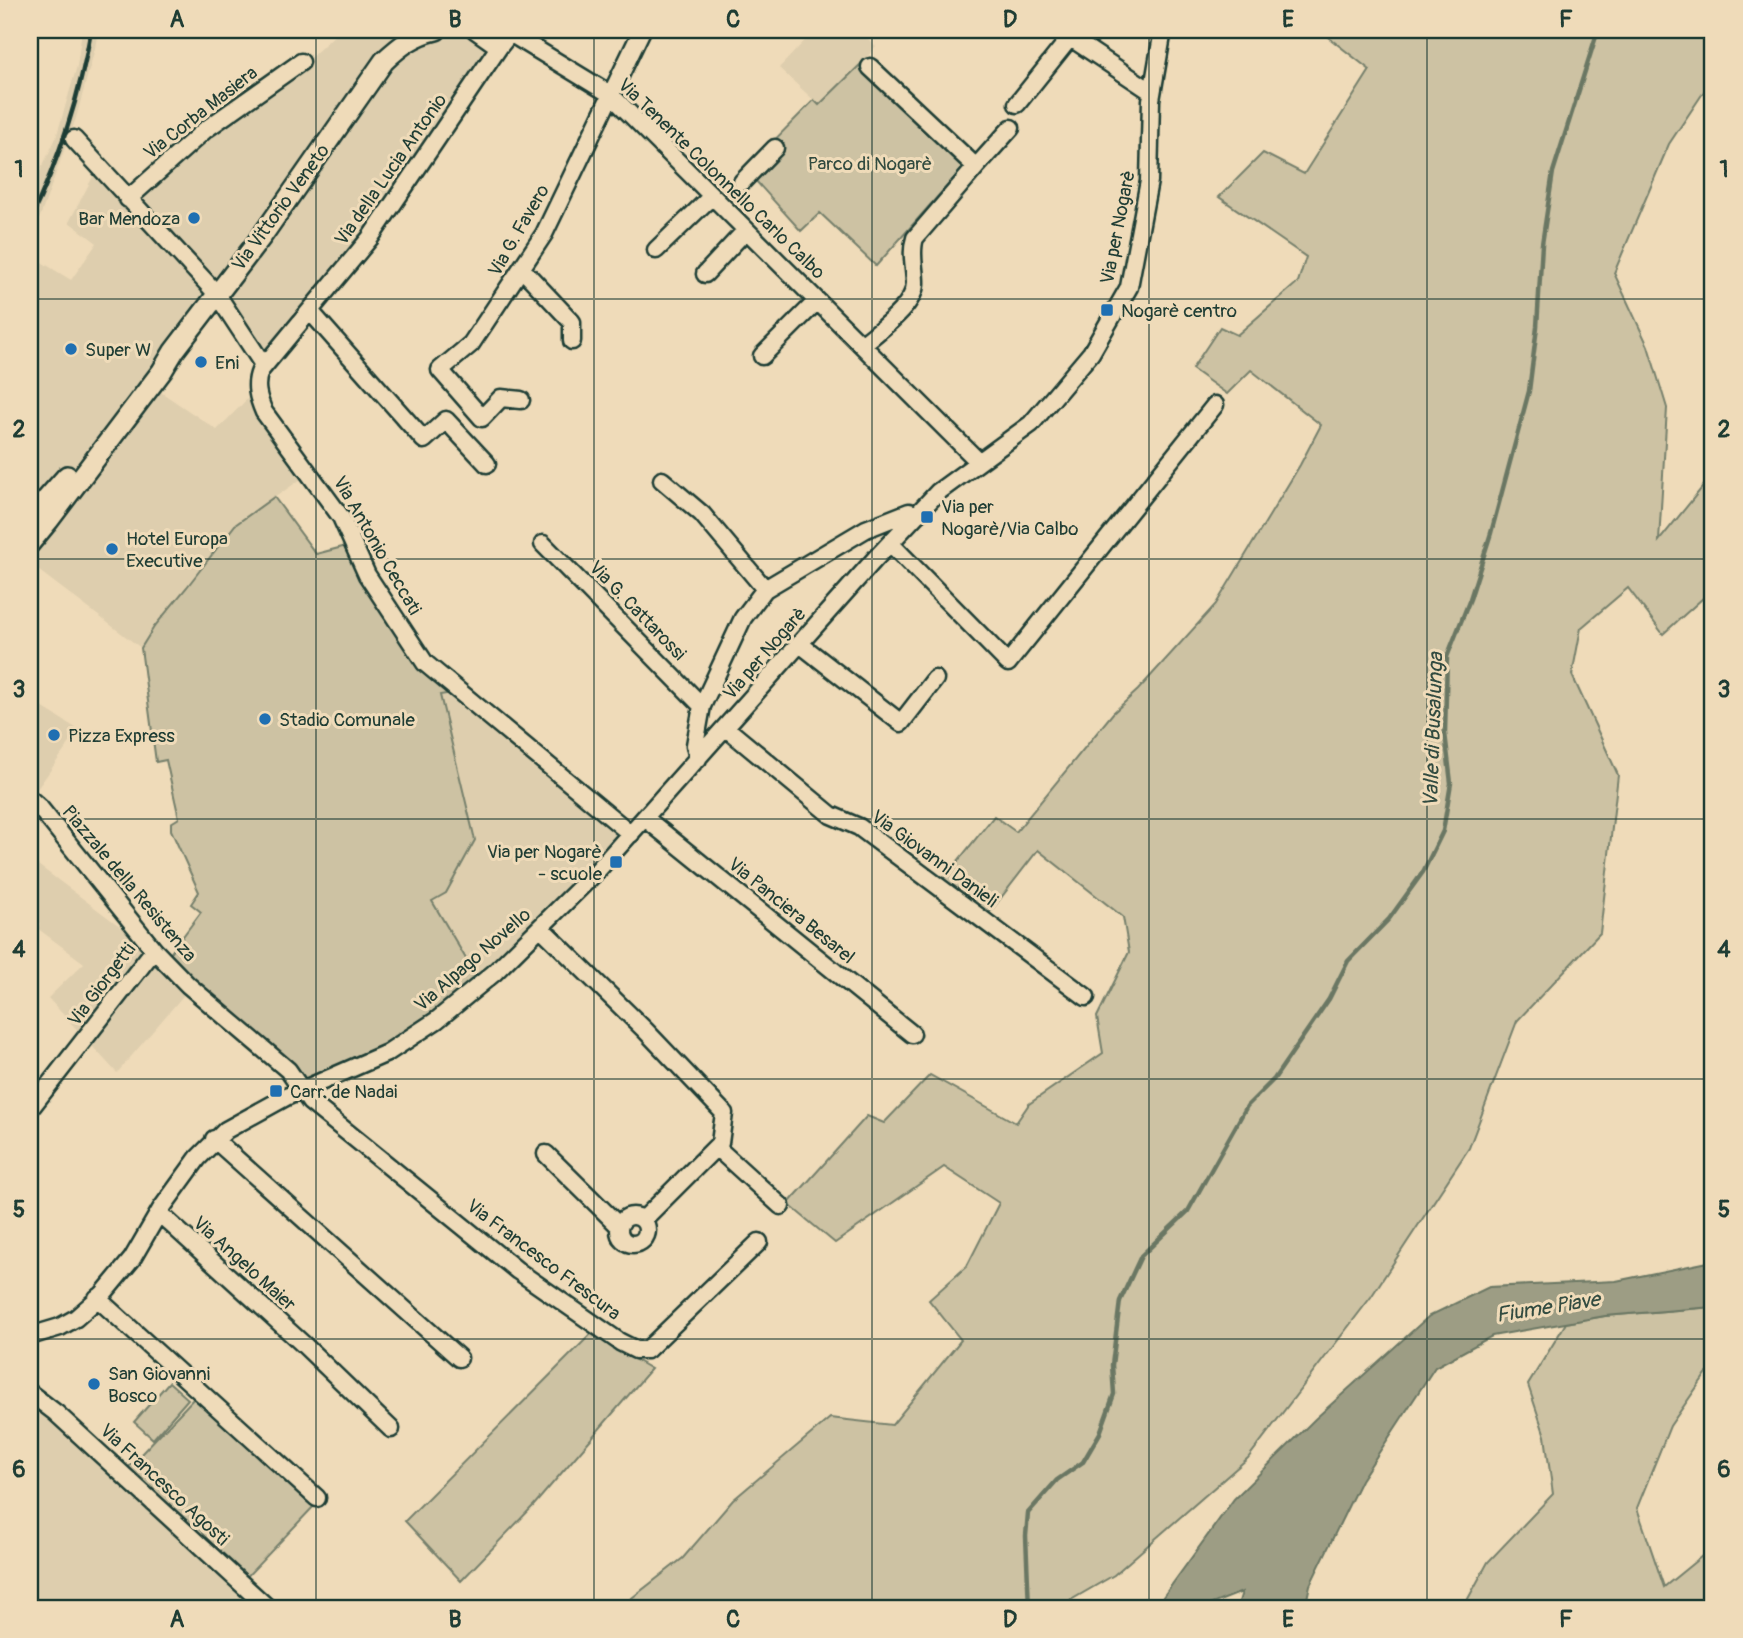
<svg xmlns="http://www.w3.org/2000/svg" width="1743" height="1638" font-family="Pangolin,sans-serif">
	<rect width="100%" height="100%" fill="#efdbb9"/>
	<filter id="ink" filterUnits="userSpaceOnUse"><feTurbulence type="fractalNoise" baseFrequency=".0143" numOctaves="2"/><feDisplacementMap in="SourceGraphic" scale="14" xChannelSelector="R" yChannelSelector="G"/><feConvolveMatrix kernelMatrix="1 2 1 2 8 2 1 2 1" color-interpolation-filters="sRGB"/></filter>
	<g filter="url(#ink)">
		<path fill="#deceae" d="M82,30H98L95,48L76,118L30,244V192L56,138L77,66Z
			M340,30H508L367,238L264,370L216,299L149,384L217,430L259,387L265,410L310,473L235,525L187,587L154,627L141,648L30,564V255L71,280L97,243L69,222L97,169L127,202L183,152L307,61Z
			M815,30H858L876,46L863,62L819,105L779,68Z
			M458,692L635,836L482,986L425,889L456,765L440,695Z
			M37,704L79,730L30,799V715Z
			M30,859L114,922L167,958L194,983L117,1073L48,998L84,963L37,928L40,924L30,916Z
			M30,1383L59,1410L261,1608H30Z"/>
		<path fill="#cdc2a3" stroke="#76806c" stroke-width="2" d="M1319,30H1713V78L1669,144L1614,273L1648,346L1667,408L1659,541L1713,474V589L1663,634L1628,588L1581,628L1572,675L1618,775L1600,933L1517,1021L1469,1148L1371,1297L1248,1458L1114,1575L1057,1608H619L683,1558L733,1500L830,1418L892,1425L961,1340L929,1300L967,1266L999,1203L944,1167L835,1243L788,1204L867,1116L884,1123L930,1075L1016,1123L1029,1104L1103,1053L1097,1017L1129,952L1123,917L1038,850L986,917L941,882L994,816L1016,832L1113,713L1138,690L1216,604L1300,465L1321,425L1251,370L1227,394L1192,369L1220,327L1237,335L1298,282L1306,257L1219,197L1263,153L1304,174L1370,70Z
			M863,62L970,160L876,266L820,213L801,231L746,170L744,171L814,100L819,105Z
			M274,497L316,554L354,544L417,648L458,692L440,695L475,840L446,893L432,901L482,986L419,1030L302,1086L167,958L201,912L191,904L199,892L171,830V823L179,818L166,760L156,762L141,648L154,627L187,587L235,525Z
			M1713,1307V1369L1706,1374L1670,1426L1637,1508L1664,1587L1713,1547V1608H1463L1488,1562L1553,1494L1545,1436L1528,1385L1566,1323L1605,1316Z
			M591,1334L651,1369L534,1505L461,1581L405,1521Z
			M169,1382L188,1399L153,1439L134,1422Z
			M196,1396L315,1505L238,1586L123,1473Z"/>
		<path fill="#9d9d84" stroke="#6b7764" stroke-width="2" d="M1713,1261V1307L1605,1316L1492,1336L1435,1367L1361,1480L1310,1585L1305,1608H1237L1242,1592L1202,1608H1155L1234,1499L1315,1419L1429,1316L1489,1287L1616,1281Z"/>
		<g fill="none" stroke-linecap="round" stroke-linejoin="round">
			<path stroke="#6b7764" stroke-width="4.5" d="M1029,1608L1026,1536L1028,1513L1057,1480L1083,1462L1100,1433L1114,1394L1112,1365L1120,1301L1141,1256L1188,1211L1247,1106L1274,1079L1329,999L1348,961L1389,919L1423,872L1443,831L1451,783L1445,733L1447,657L1470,599L1491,533L1529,391L1537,327L1542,244L1553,172L1598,30"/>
			<g stroke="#1f3d34" stroke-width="21">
				<path id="minor" d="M475,30L499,47L507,37L513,35L610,94L979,462
					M1059,30L1152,92
					M499,47L370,238L260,371C254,385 258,398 264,412L341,517L367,575L425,663L631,834
					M1017,104L1069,39
					M74,139L216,293L264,366
					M976,167L1011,128
					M742,182L775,148
					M128,199L205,130L301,62
					M656,250L712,196
					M522,269L572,322V341
					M705,274L746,230
					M310,311L424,440L446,420L487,464
					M862,345C879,330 915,306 915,283C915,267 910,253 915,238L976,167L870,67
					M762,356L817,301
					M521,400L501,398L482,418L440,370L471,344L544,234L642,30
					M662,480L702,514L765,589
					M890,543L1008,663L1215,405
					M543,544L702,706
					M800,644L901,723L935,679
					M726,728L831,815L859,827L1086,997
					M698,759L695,745L702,706L743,618L765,589L866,529L909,512L918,514
					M30,799L40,808L154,950L188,985L288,1070L310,1102L518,1271L620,1342L636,1350H647L759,1242
					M645,818L912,1034
					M541,928L645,1030L724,1113L720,1143L643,1220
					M30,1109L154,950
					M214,1139L459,1358
					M716,1147L781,1206
					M546,1154L619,1226
					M159,1213L303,1344L391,1429
					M619 1230a14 14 0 1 1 28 0a14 14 0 1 1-28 0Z
					M97,1298L317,1498
					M30,1336L60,1327L76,1318L103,1294L132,1259L161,1209L198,1158L226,1130L286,1097L387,1053L437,1020L494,973L597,871L875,559L938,492L1031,424L1091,353L1129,287L1149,181L1151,100L1163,30
					M30,1393L56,1413L268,1608"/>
			</g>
			<g stroke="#1f3d34" stroke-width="24">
				<path id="major" d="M30,518L67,476
					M30,543L49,520L162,371L174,351L262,236L384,61C400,46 414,35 436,30"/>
			</g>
			<use href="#minor" stroke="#efdbb9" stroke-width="16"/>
			<use href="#major" stroke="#efdbb9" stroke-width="19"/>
			<path stroke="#1f3d34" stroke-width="4.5" d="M30,220C59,160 80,95 91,30"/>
		</g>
	</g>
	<path fill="none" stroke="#1f3d34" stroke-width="2" stroke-opacity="0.55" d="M316,30V1608M594,30V1608M872,30V1608M1149,30V1608M1427,30V1608M30,299H1713M30,559H1713M30,819H1713M30,1079H1713M30,1339H1713"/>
	<g fill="#1f6fb2" stroke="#efdbb9" stroke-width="2.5">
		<circle cx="194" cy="218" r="7"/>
		<rect x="1100" y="303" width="14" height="14" rx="3.5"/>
		<circle cx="71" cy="349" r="7"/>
		<circle cx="201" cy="362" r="7"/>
		<rect x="920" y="510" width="14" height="14" rx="3.5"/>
		<circle cx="112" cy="549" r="7"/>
		<circle cx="265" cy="719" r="7"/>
		<circle cx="54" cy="735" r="7"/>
		<rect x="609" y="855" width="14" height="14" rx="3.5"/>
		<rect x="269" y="1084" width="14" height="14" rx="3.5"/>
		<circle cx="94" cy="1384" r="7"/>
	</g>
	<g text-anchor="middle" stroke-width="6" stroke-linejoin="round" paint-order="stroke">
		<g font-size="19" fill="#1f3d34" stroke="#efdbb9">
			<text transform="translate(200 112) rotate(-38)" y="7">Via Corba Masiera</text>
			<text transform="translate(390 169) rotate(-55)" y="7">Via della Lucia Antonio</text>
			<text transform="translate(722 178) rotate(44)" y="7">Via Tenente Colonnello Carlo Calbo</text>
			<text transform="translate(280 207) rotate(-54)" y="7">Via Vittorio Veneto</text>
			<text transform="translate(1117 227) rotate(-79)" y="7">Via per Nogarè</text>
			<text transform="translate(518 230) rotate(-60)" y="7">Via G. Favero</text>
			<text transform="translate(378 545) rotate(60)" y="7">Via Antonio Ceccati</text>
			<text transform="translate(638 610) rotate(46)" y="7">Via G. Cattarossi</text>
			<text transform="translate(764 653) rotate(-49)" y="7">Via per Nogarè</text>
			<text transform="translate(935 858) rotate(36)" y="7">Via Giovanni Danieli</text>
			<text transform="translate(130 883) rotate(50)" y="7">Piazzale della Resistenza</text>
			<text transform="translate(792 910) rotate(39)" y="7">Via Panciera Besarel</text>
			<text transform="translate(472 959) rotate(-41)" y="7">Via Alpago Novello</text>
			<text transform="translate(101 984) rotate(-53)" y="7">Via Giorgetti</text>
			<text transform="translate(544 1259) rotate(37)" y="7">Via Francesco Frescura</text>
			<text transform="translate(245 1263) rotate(42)" y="7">Via Angelo Maier</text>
			<text transform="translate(165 1484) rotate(43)" y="7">Via Francesco Agosti</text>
		</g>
		<g font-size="19" fill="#304a3f" stroke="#efdbb9">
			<text x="870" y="170">Parco di Nogarè</text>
		</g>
		<g font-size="19" fill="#1f3d34" stroke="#efdbb9" text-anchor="start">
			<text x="180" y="225" text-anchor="end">Bar Mendoza</text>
			<text x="1121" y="317">Nogarè centro</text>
			<text x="85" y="356">Super W</text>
			<text x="215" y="369">Eni</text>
			<text x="941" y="513">Via per<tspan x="941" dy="22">Nogarè/Via Calbo</tspan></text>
			<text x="126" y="545">Hotel Europa<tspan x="126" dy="22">Executive</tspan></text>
			<text x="279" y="726">Stadio Comunale</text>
			<text x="68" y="742">Pizza Express</text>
			<text x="602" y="858" text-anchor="end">Via per Nogarè<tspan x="602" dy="22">- scuole</tspan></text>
			<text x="290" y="1098">Carr. de Nadai</text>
			<text x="108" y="1380">San Giovanni<tspan x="108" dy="22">Bosco</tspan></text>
		</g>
		<g font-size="21" font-style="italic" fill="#324b40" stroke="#efdbb9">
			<text transform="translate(1433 730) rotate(-88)" y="7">Valle di Busalunga</text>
			<text transform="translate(1548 1307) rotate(-9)" y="7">Fiume Piave</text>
		</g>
	</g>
	<rect width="1743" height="1638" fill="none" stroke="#efdbb9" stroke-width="77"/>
	<rect x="38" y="38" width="1666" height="1562" fill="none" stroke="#1f3d34" stroke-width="2.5"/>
	<g font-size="23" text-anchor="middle" font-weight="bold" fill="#1f3d34">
		<text x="177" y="27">A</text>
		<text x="455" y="27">B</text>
		<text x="733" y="27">C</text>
		<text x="1010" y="27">D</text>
		<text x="1288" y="27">E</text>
		<text x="1566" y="27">F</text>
		<text x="19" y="177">1</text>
		<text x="1724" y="177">1</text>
		<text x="19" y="437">2</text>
		<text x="1724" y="437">2</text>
		<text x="19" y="697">3</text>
		<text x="1724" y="697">3</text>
		<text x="19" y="957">4</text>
		<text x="1724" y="957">4</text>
		<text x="19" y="1217">5</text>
		<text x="1724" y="1217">5</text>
		<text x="19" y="1477">6</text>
		<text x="1724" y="1477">6</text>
		<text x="177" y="1627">A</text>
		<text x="455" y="1627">B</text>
		<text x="733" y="1627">C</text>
		<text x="1010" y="1627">D</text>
		<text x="1288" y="1627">E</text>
		<text x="1566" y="1627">F</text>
	</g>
</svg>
